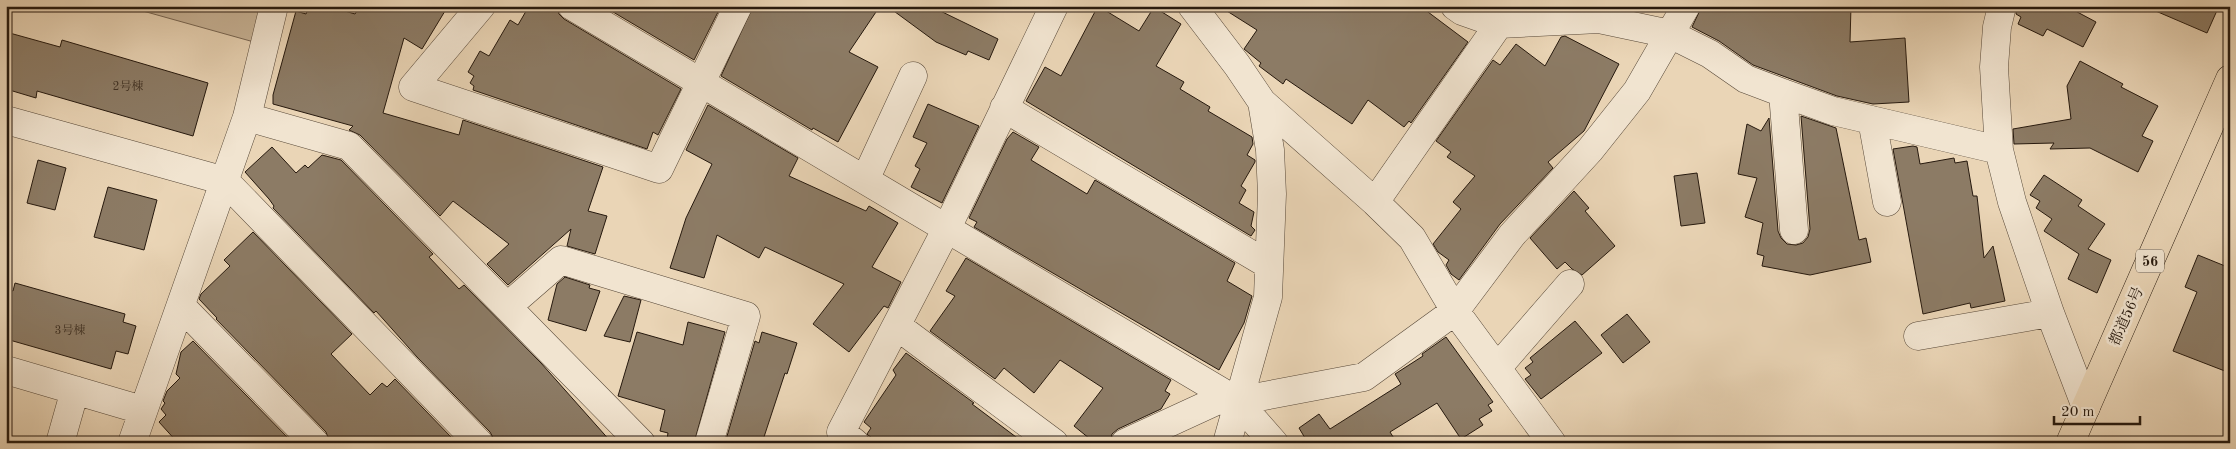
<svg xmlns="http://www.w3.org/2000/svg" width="2236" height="449" font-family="'Old Standard TT','Noto Serif JP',serif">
	<rect width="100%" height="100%" fill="#ead5b6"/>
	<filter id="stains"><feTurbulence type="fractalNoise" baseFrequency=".004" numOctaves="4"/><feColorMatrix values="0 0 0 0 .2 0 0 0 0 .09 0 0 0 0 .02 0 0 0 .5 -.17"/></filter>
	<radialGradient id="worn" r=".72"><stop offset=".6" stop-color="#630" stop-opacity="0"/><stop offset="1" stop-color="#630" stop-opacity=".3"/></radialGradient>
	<path fill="#c9b599" stroke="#786754" d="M125,6H263L254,42Z"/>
	<path fill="#8c7b65" stroke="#26190e" d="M309,6H328L355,14L360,6H448L422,49L404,38L383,113L459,135L463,120L603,167L588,211L607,216L595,254L567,246L571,229L508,285L487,264L509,244L453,201L440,216L360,135L349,130L353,126L273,104V95L296,11L306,14Z
		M529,6H556L559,14L564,19L681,89L658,135L653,132L647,149L473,90L474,86L470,83L474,76L468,72L480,51L489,56L510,20L518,25Z
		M603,6H721L694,60Z
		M753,6H880L849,52L878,67L838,142L813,128L812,130L721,76Z
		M887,6H930L998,39L989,60L968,51L966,55L936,42Z
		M1098,6L1139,31L1154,7L1181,24L1156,66L1184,82L1180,89L1210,107L1208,111L1252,137L1253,144L1247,155L1255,160V162L1241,186L1246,190L1239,203L1254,212L1251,226L1255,230L1251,236L1026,101L1045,67L1061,76Z
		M1219,6H1420L1468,42L1411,123L1409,121L1404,127L1368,100L1352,124L1286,79L1283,84L1259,66L1261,63L1244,49L1257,30Z
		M1702,6H1851L1850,42L1905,38L1909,102L1873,104L1837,96L1753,65L1719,41L1692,27Z
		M2017,6H2066L2096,22L2083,47L2047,29L2043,36L2018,24L2021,17L2016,14Z
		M2144,6H2219L2207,33Z
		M6,32L60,47L62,40L208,83L193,136L37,91L36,98L6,89Z
		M1565,36L1619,64L1584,131L1548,162L1553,168L1500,224L1459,280L1451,274L1446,265L1449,260L1438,252L1433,244L1461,209L1453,202L1475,176L1447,157L1451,152L1436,141L1493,60L1500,65L1516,44L1545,66L1561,37Z
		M2080,61L2123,84L2121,87L2158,106L2142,136L2153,141L2138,172L2090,148L2050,149L2054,143L2014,144L2013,129L2071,119L2067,86Z
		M928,104L979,126L942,203L911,187L920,169L915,166L927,143L913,137Z
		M708,105L798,158L789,176L866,211L869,206L898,223L872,267L901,282L888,308L884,306L849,352L813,324L844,284L765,247L759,258L717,235L704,278L670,268L686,218L712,164L686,150Z
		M1801,116L1836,128L1859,240L1866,238L1871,262L1810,275L1762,266L1764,256L1757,254L1763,223L1745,217L1757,178L1738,174L1747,124L1761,131L1769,118L1778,231L1781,238L1787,244L1796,245L1803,243L1808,237L1810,229Z
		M1013,132L1039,147L1031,160L1087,194L1095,180L1235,263L1227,281L1252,296L1244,323L1219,370L974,227L977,222L969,218L1007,139Z
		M1913,146L1917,147L1920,164L1954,158L1955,163L1967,161L1973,196H1977L1984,258L1993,246L2005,301L1971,308L1970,303L1923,314L1893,149Z
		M272,147L296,173L305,165L308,168L322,155L341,160L433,254L429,257L459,289L464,285L541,363L612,443H496L490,432L417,357L376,311L374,313L273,208L274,206L269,199L245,172Z
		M38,160L66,168L55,210L27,203Z
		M1697,173L1705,223L1681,226L1674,176Z
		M2044,175L2082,200L2078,206L2105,224L2088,249L2111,260L2097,293L2068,279L2079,254L2044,231L2052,219L2036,208L2040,201L2030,195Z
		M108,187L157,200L144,250L94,237Z
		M1574,191L1589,208L1585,211L1615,246L1582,275L1572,269L1565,262L1557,269L1530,238Z
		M253,232L352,334L331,354L370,395L382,383L387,387L395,379L452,438L447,443H330L326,432L216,319L217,318L199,299L201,294L230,266L224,260Z
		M2198,255L2230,268V373L2173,351L2197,292L2185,287Z
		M966,258L1171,380L1165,391L1170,394L1161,409L1118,429L1112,434L1110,443H1095L1074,426L1103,388L1060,360L1034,393L1004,368L995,379L930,331L955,296L946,291Z
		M565,277L590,285L589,288L600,291L586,331L548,320L557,284Z
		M15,283L125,314L123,322L136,326L128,354L116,351L111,369L6,339V289L13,291Z
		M624,296L641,300L630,342L604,336Z
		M1627,314L1650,342L1623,363L1601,335Z
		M1575,321L1602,353L1541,399L1525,379L1531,375L1525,368L1533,362L1530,358Z
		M688,322L725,332L694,443L667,439L668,433L660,431L665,410L618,396L637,332L683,345Z
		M762,332L797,343L787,374L785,373L762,443H725L755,341L759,343Z
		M1446,337L1493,402L1488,405L1492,411L1479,419L1483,425L1461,439L1437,403L1390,432L1397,443H1308L1299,428L1319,414L1330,429L1401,384L1395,374L1423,356L1422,354Z
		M193,341L293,443H178L159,422L166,415L161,409L165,403L163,401L167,391L180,378L176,374L181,352Z
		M906,353L974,403L972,404L1024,443H879L868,435L867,434L871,428L864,422L896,375L893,370Z"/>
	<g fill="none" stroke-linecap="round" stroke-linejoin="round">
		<g stroke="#574838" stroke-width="29">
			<path id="minor" d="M481,6L413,87L659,169L738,6
				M572,6L1237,401L1274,443
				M1192,6L1237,65L1262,102L1270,150L1272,194L1268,297L1227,443
				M1455,6L1462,11L1499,24L1599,19L1670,34L1710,54L1746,79L1783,93L1833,111L1999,150
				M2002,6L1997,27L1994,67L1999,150L2012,202L2050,313L2086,407
				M1783,93L1794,230
				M1262,102L1375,202L1412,238L1455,311L1552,443
				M1004,108L1269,265
				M247,117L349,146L641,443
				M6,120L225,181L479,443
				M1872,120L1887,202
				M865,180L913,76
				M1375,202L1499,24
				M181,306L315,443
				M508,306L561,260L746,316L709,443
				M897,326L1054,443
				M1918,336L2050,313
				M1497,368L1570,284
				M6,370L142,410
				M1237,401L1364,377L1455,311L1512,235L1590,150L1637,91L1686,6
				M60,443L75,390
				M132,443L247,117L274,6
				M855,443L841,432L947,228L1054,6
				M1125,443L1227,396"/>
		</g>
		<g stroke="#26190e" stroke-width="29">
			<path id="major" d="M2070,443L2230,79"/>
		</g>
		<use href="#minor" stroke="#f1e4d0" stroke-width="28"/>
		<use href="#major" stroke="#ead5b6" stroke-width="28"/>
	</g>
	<g text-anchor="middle" stroke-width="5" stroke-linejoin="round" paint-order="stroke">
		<g font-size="12" fill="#403224">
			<text x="128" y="90">2号棟</text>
			<text x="70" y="334">3号棟</text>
		</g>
		<rect fill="#f1e4d0" stroke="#635648" stroke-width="1" x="2136" y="249.5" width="28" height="23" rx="4"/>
		<g font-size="14" font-weight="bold" fill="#26190e">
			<text x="2150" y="266">56</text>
		</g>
		<g font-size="15" fill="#26190e" stroke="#f1e4d0">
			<text transform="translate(2126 316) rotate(-66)" y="5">都道56号</text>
		</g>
	</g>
	<rect width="2236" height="449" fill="none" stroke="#ead5b6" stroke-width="25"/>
	<rect x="8" y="8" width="2221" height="434" fill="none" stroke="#26190e" stroke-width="2.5"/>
	<rect x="12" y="12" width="2211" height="424" fill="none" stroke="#26190e"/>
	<path d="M2054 416v8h86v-8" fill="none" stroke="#26190e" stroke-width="2.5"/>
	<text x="2061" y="416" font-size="15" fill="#26190e" stroke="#f1e4d0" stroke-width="4" paint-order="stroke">20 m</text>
	<rect width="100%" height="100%" filter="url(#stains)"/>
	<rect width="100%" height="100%" fill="url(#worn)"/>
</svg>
